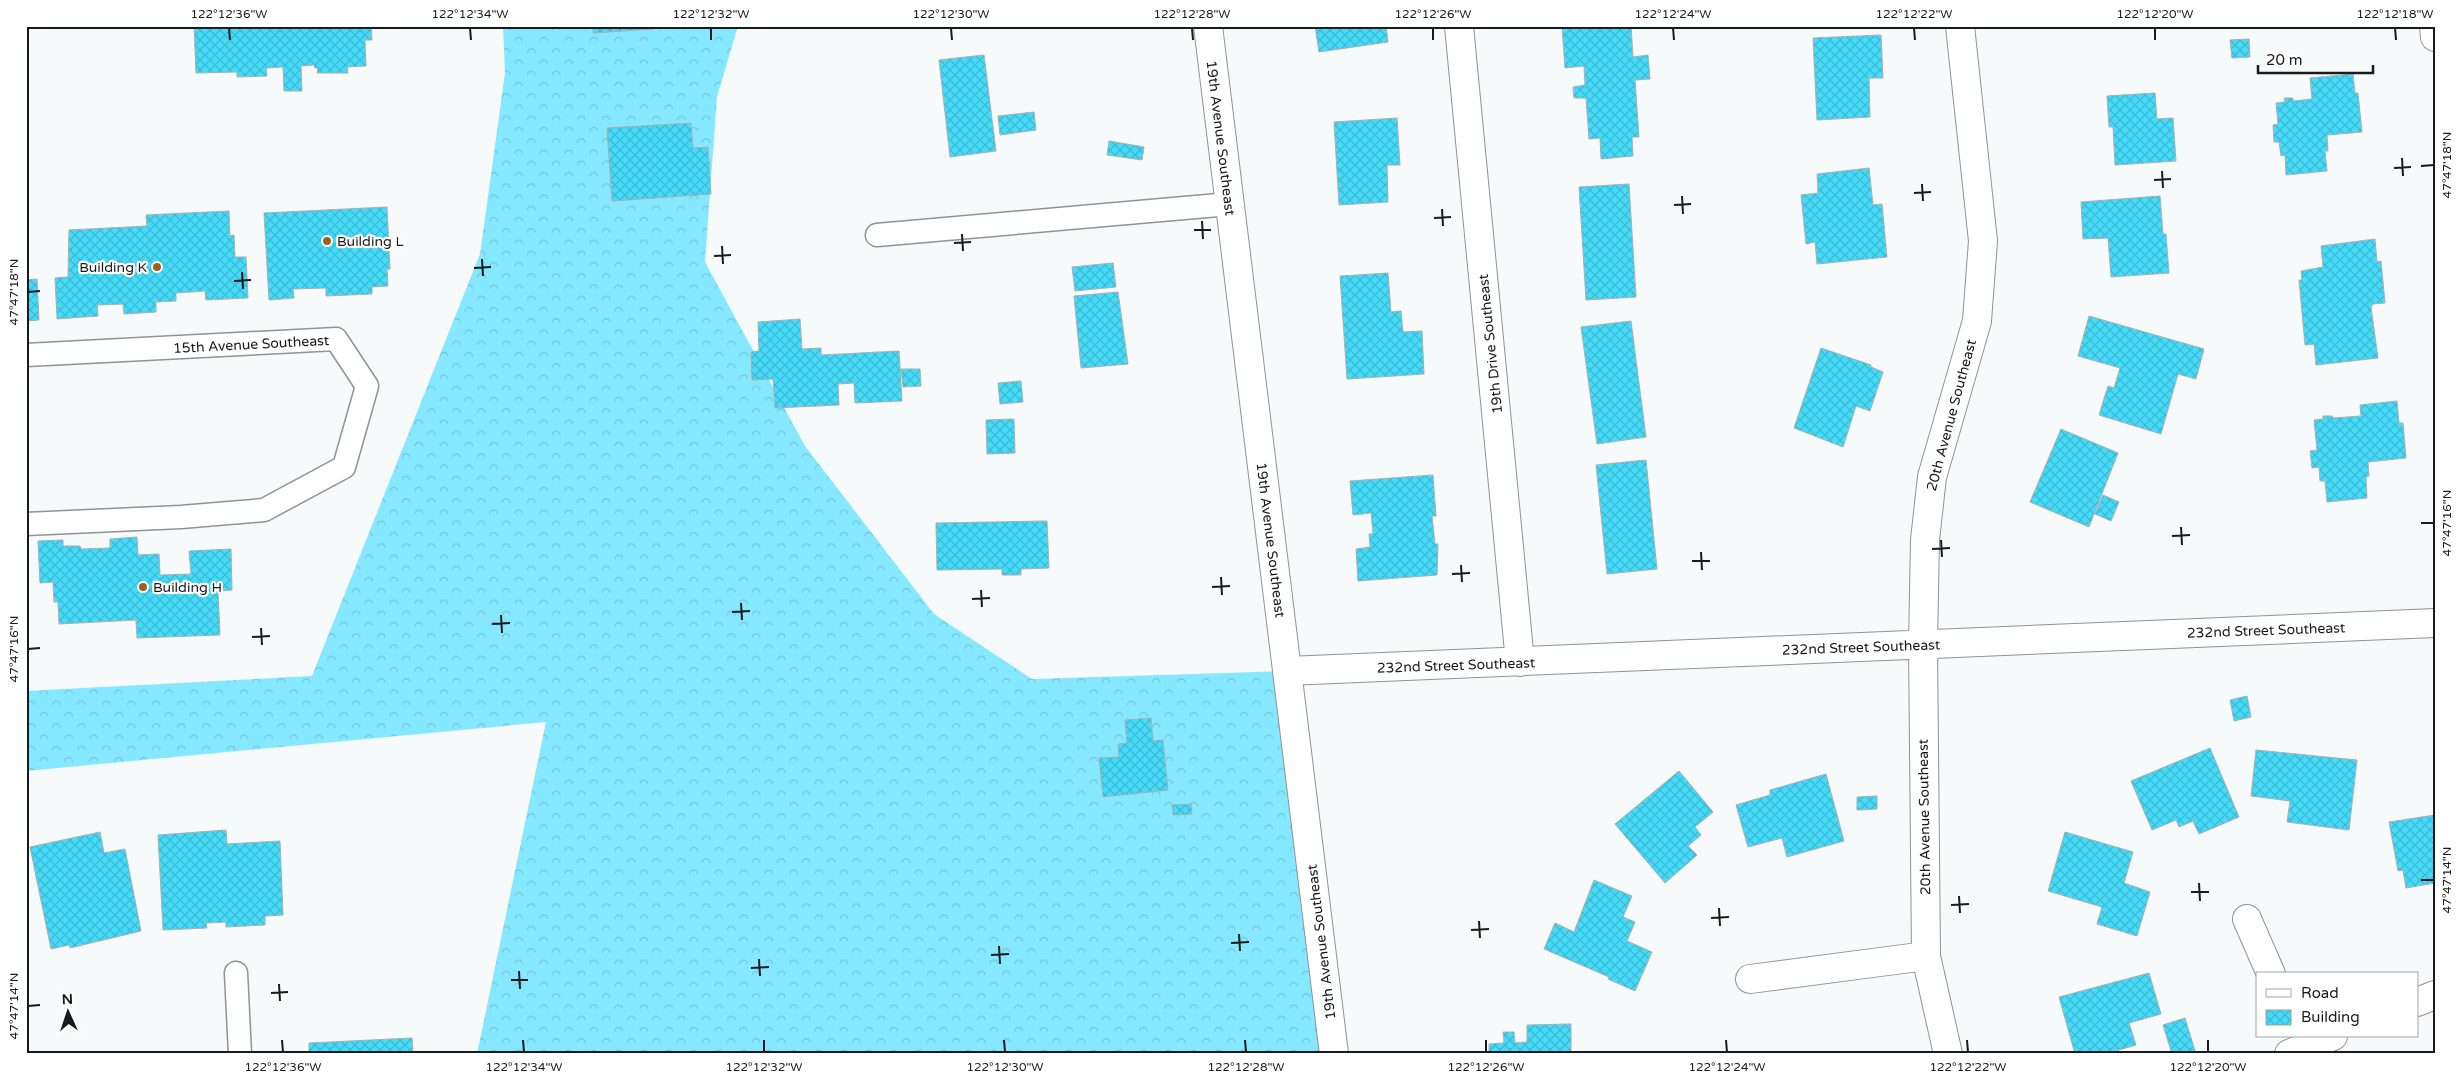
<svg xmlns="http://www.w3.org/2000/svg" width="2461" height="1080" font-family="'Varela Round',sans-serif">
	<defs>
		<pattern id="forest-crowns" width="20" height="18" patternUnits="userSpaceOnUse" patternTransform="scale(1.25)"><rect width="20" height="18" fill="#86e8ff"/><path d="M2 6a3 3 0 1 1 6 0M12 15a3 3 0 1 1 6 0" fill="none" stroke="#73c6da"/></pattern>
		<pattern id="building-cross-hatch" width="8" height="8" patternUnits="userSpaceOnUse" patternTransform="scale(1.25)"><rect width="8" height="8" fill="#45daf8"/><path d="M0 0l8 8M0 8l8-8" fill="none" stroke="#3cbad4"/></pattern>
	</defs>
	<rect width="100%" height="100%" fill="#f7fafb"/>
	<path fill="url(#forest-crowns)" d="M503,26H738L717,97L705,262L805,446L934,614L1032,679L1287,671L1324,1054H477L546,722L26,771V691L312,676L480,254L505,73Z"/>
	<path fill="url(#building-cross-hatch)" stroke="#abaeaf" d="M194,26H371L372,40H365L366,66L347,67L348,73H317L318,68H315L314,65L301,66L302,91H284L283,67L266,68L267,76L237,77V72L196,73Z
		M593,26H652V29L593,33Z
		M1315,26H1386L1388,42L1319,52Z
		M1631,26L1633,57L1648,55L1650,79L1635,80L1639,137H1632L1633,156L1601,159L1600,138L1589,139L1586,98H1574L1573,87L1585,85L1584,66L1565,68L1562,27Z
		M1881,35L1883,78H1869L1870,117L1817,120L1813,38Z
		M2249,39L2250,57L2232,58L2230,40Z
		M984,55L996,151L950,157L939,60Z
		M2353,74L2355,93H2358L2362,132L2327,135L2328,151H2325L2327,171L2286,175L2285,155L2281,156L2279,142H2274L2273,125L2278,124L2276,103L2285,102L2284,98H2293V101L2312,99L2310,78Z
		M2155,93L2157,119L2173,118L2176,161L2115,165L2113,127H2109L2107,96Z
		M1034,112L1036,130L1000,135L998,116Z
		M1397,118L1400,165H1387L1388,202L1339,205L1334,122Z
		M691,123L693,148L708,147L711,194L612,201L607,128Z
		M1109,141L1144,147L1142,160L1107,155Z
		M1869,168L1873,205L1882,204L1887,257L1817,264L1815,242L1806,244L1801,195L1818,193L1817,174Z
		M1629,184L1636,297L1586,300L1579,187Z
		M2160,196L2163,234H2166L2169,273L2111,277L2108,238L2083,239L2081,202Z
		M387,207L390,269H387L388,286L372,287V294L326,296V288L293,289L294,298L269,300L264,213Z
		M229,211L230,236L234,235L235,257H246L248,298L206,300L205,291L176,293V301L156,302V312L124,314L123,304L97,305L98,316L57,319L55,278L68,277L69,230L147,226L146,215Z
		M2375,239L2377,262L2381,261L2385,303L2373,304L2371,307L2378,358L2316,365L2314,344L2305,345L2299,280H2302L2301,271L2323,267L2321,246Z
		M1113,263L1116,287L1075,291L1072,267Z
		M1388,273L1391,312L1401,311L1403,332L1422,331L1424,374L1347,379L1340,276Z
		M37,279L39,320L26,321V280Z
		M1118,292L1128,364L1081,368L1074,296Z
		M2089,316L2204,349L2196,379L2178,374L2161,434L2099,415L2108,386L2114,388L2120,368L2078,356Z
		M800,319L802,349L821,348V355L899,351L902,401L855,403L854,383L838,384L839,405L775,408L773,379L752,380L751,352L759,351L758,322Z
		M1631,321L1646,437L1597,444L1581,327Z
		M1821,348L1871,365V367L1883,372L1870,411L1856,406L1843,447L1794,428Z
		M901,369H920L921,386L903,387Z
		M1021,381L1023,402L1000,404L998,383Z
		M2397,401L2399,423H2403L2406,458L2368,462L2369,476L2366,477L2367,498L2327,502L2325,481H2320L2319,467L2312,468L2310,451L2317,450L2314,420L2323,419V416H2332L2333,418L2361,416L2360,405Z
		M1014,419L1015,453L987,454L986,420Z
		M2061,429L2118,453L2089,527L2030,502Z
		M1646,460L1657,569L1607,574L1596,465Z
		M1433,475L1436,516H1432L1435,544H1438L1437,575L1358,581L1356,549L1370,547L1369,534H1373L1371,513L1353,515L1350,481Z
		M2103,495L2119,502L2111,521L2095,514Z
		M1047,521L1049,568L1021,569V575H1002V569L937,570L936,523Z
		M137,537L138,555L159,554L160,575L191,574L189,551L231,549L232,590L218,591L220,635L137,638L136,620L59,624L58,602H54L53,582L40,583L38,541L63,540V546H80L81,549L110,548V539Z
		M2247,696L2251,717L2234,721L2230,700Z
		M1151,718L1153,741L1163,740L1168,790L1103,797L1099,758L1119,757L1118,744L1127,743L1125,720Z
		M2210,748L2239,817L2199,834L2193,821L2179,827L2176,820L2152,830L2131,781Z
		M2256,750L2357,760L2349,830L2287,822L2290,801L2251,796Z
		M1679,771L1713,812L1695,827L1701,835L1688,846L1697,855L1665,883L1615,824Z
		M1826,774L1844,841L1787,857L1782,838L1748,847L1736,805L1770,795V790Z
		M1877,796V809L1857,810V797Z
		M1191,804L1192,814L1173,815L1172,805Z
		M2435,815V883L2406,888L2403,870L2398,871L2389,822Z
		M226,830L227,844L280,841L283,915L265,916V925L226,927V922L206,923L207,928L163,930L158,835Z
		M100,832L104,853L125,849L141,931L70,948L69,945L51,949L30,847Z
		M2065,832L2133,852L2124,883L2150,892L2137,936L2097,924L2102,907L2048,891Z
		M1594,880L1632,896L1623,917L1635,922L1627,941L1652,952L1635,991L1608,979L1609,977L1544,949L1555,923L1574,932Z
		M2149,973L2161,1014L2129,1023L2136,1045L2105,1054H2075L2059,997Z
		M2185,1018L2196,1054H2172L2163,1025Z
		M1571,1024V1054H1489V1044L1504,1043L1503,1032H1514L1515,1043L1527,1042V1025Z
		M412,1038L413,1054H309V1043Z"/>
	<g fill="none" stroke-linecap="round" stroke-linejoin="round">
		<g stroke="#8f9394" stroke-width="25">
			<path id="lane" d="M877,235L1230,204
				M26,355L336,339L367,386L344,467L264,510L181,517L26,524
				M236,973L240,1054"/>
		</g>
		<g stroke="#8f9394" stroke-width="30">
			<path id="street" d="M1459,26L1520,662
				M2434,26L2435,37
				M1287,671L2435,623
				M2247,919L2271,974
				M1750,979L1926,956
				M2417,1002L2435,995
				M1948,1054L1926,956L1923,644L1925,540L1932,477L1977,321L1983,241L1960,26
				M2289,1054L2333,1036"/>
		</g>
		<g stroke="#8f9394" stroke-width="30">
			<path id="secondary" d="M1208,26L1334,1054"/>
		</g>
		<use href="#lane" stroke="#fff" stroke-width="22"/>
		<use href="#street" stroke="#fff" stroke-width="28"/>
		<use href="#secondary" stroke="#fff" stroke-width="28"/>
	</g>
	<path fill="none" stroke="#191a1b" stroke-width="2" d="M229,28L230,40M470,28L471,40M711,28V40M951,28L952,40M1192,28L1193,40M1433,28V40M1673,28L1674,40M1914,28L1915,40M2155,28V40M2395,28L2396,40M2402,158L2403,176M2421,166L2434,165M2394,168L2411,167M2162,171L2163,188M2154,180L2171,179M1922,184L1923,201M1914,193L1931,192M1682,196L1683,214M1674,205L1691,204M1442,209L1443,226M1434,218L1451,217M1202,221L1203,239M1194,230H1211M962,234L963,251M954,243L971,242M722,246L723,264M714,256L731,255M482,259L483,276M474,268L491,267M242,272L243,289M234,281L251,280M28,292L40,291M2421,523H2434M2181,527L2182,545M2172,536L2190,535M1941,540L1942,557M1932,549L1950,548M1701,552L1702,570M1692,561H1710M1461,565L1462,582M1452,574L1470,573M1221,577L1222,595M1212,587L1230,586M981,590L982,607M972,599L990,598M741,603L742,620M732,612L750,611M501,615L502,633M492,624L510,623M261,628L262,645M252,637L270,636M28,649L40,648M2421,880H2434M2199,883L2200,901M2191,892H2209M1959,896L1960,913M1951,905L1969,904M1719,908L1720,926M1711,918L1729,917M1479,921L1480,938M1471,930L1489,929M1239,934L1240,951M1231,943L1249,942M999,946L1000,964M991,955L1009,954M759,959L760,976M751,968L769,967M519,971L520,989M511,980H528M279,984L280,1001M271,993L288,992M28,1006L40,1005M282,1040L283,1052M523,1040L524,1052M764,1040V1052M1004,1040L1005,1052M1245,1040L1246,1052M1486,1040V1052M1726,1040L1727,1052M1967,1040L1968,1052M2208,1040V1052"/>
	<g fill="#99601e" stroke="#fff" stroke-width="2">
		<circle cx="327" cy="241" r="5"/>
		<circle cx="157" cy="267" r="5"/>
		<circle cx="143" cy="587" r="5"/>
	</g>
	<g text-anchor="middle" stroke-width="4.5" stroke-linejoin="round" paint-order="stroke">
		<g font-size="14" fill="#191a1b" stroke="#fff">
			<text transform="translate(1221 138) rotate(83)" y="5">19th Avenue Southeast</text>
			<text transform="translate(251 344) rotate(-3)" y="5">15th Avenue Southeast</text>
			<text transform="translate(1490 344) rotate(-96)" y="5">19th Drive Southeast</text>
			<text transform="translate(1951 415) rotate(-75)" y="5">20th Avenue Southeast</text>
			<text transform="translate(1271 540) rotate(83)" y="5">19th Avenue Southeast</text>
			<text transform="translate(2266 630) rotate(-2)" y="5">232nd Street Southeast</text>
			<text transform="translate(1861 647) rotate(-2)" y="5">232nd Street Southeast</text>
			<text transform="translate(1456 665) rotate(-2)" y="5">232nd Street Southeast</text>
			<text transform="translate(1924 817) rotate(-91)" y="5">20th Avenue Southeast</text>
			<text transform="translate(1321 942) rotate(-97)" y="5">19th Avenue Southeast</text>
		</g>
		<g font-size="14" fill="#191a1b" stroke="#fff" text-anchor="start">
			<text x="337" y="246">Building L</text>
			<text x="147" y="272" text-anchor="end">Building K</text>
			<text x="153" y="592">Building H</text>
		</g>
	</g>
	<rect width="2461" height="1080" fill="none" stroke="#ffffff" stroke-width="55"/>
	<rect x="2256" y="972" width="162" height="65" fill="#ffffff" stroke="#a3a3a4"/>
	<rect x="2266" y="989" width="25" height="8" fill="#ffffff" stroke="#a3a3a4"/>
	<text x="2301" y="998" font-size="15" fill="#191a1b">Road</text>
	<rect x="2266" y="1010" width="25" height="15" fill="url(#building-cross-hatch)" stroke="#a3a3a4"/>
	<text x="2301" y="1022" font-size="15" fill="#191a1b">Building</text>
	<g transform="translate(68 1012) rotate(357)" stroke="#ffffff" stroke-width="4" paint-order="stroke">
	<path d="M0-4L9 19L0 12L-9 19Z" fill="#191a1b"/>
	<text y="-8" font-size="14" font-weight="bold" text-anchor="middle" fill="#191a1b">N</text>
	</g>
	<path d="M2258 65v8h115v-8" fill="none" stroke="#191a1b" stroke-width="2.5"/>
	<text x="2266" y="65" font-size="15" fill="#191a1b" stroke="#ffffff" stroke-width="4" paint-order="stroke">20 m</text>
	<rect x="28" y="28" width="2406" height="1024" fill="none" stroke="#191a1b" stroke-width="2"/>
	<g font-size="12" text-anchor="middle" fill="#191a1b">
		<text x="229" y="18">122°12'36"W</text>
		<text x="470" y="18">122°12'34"W</text>
		<text x="711" y="18">122°12'32"W</text>
		<text x="951" y="18">122°12'30"W</text>
		<text x="1192" y="18">122°12'28"W</text>
		<text x="1433" y="18">122°12'26"W</text>
		<text x="1673" y="18">122°12'24"W</text>
		<text x="1914" y="18">122°12'22"W</text>
		<text x="2155" y="18">122°12'20"W</text>
		<text x="2395" y="18">122°12'18"W</text>
		<text transform="translate(2447 165) rotate(-90)" y="4">47°47'18"N</text>
		<text transform="translate(14 292) rotate(-90)" y="4">47°47'18"N</text>
		<text transform="translate(2447 523) rotate(-90)" y="4">47°47'16"N</text>
		<text transform="translate(14 649) rotate(-90)" y="4">47°47'16"N</text>
		<text transform="translate(2447 880) rotate(-90)" y="4">47°47'14"N</text>
		<text transform="translate(14 1006) rotate(-90)" y="4">47°47'14"N</text>
		<text x="283" y="1071">122°12'36"W</text>
		<text x="524" y="1071">122°12'34"W</text>
		<text x="764" y="1071">122°12'32"W</text>
		<text x="1005" y="1071">122°12'30"W</text>
		<text x="1246" y="1071">122°12'28"W</text>
		<text x="1486" y="1071">122°12'26"W</text>
		<text x="1727" y="1071">122°12'24"W</text>
		<text x="1968" y="1071">122°12'22"W</text>
		<text x="2208" y="1071">122°12'20"W</text>
	</g>
</svg>
